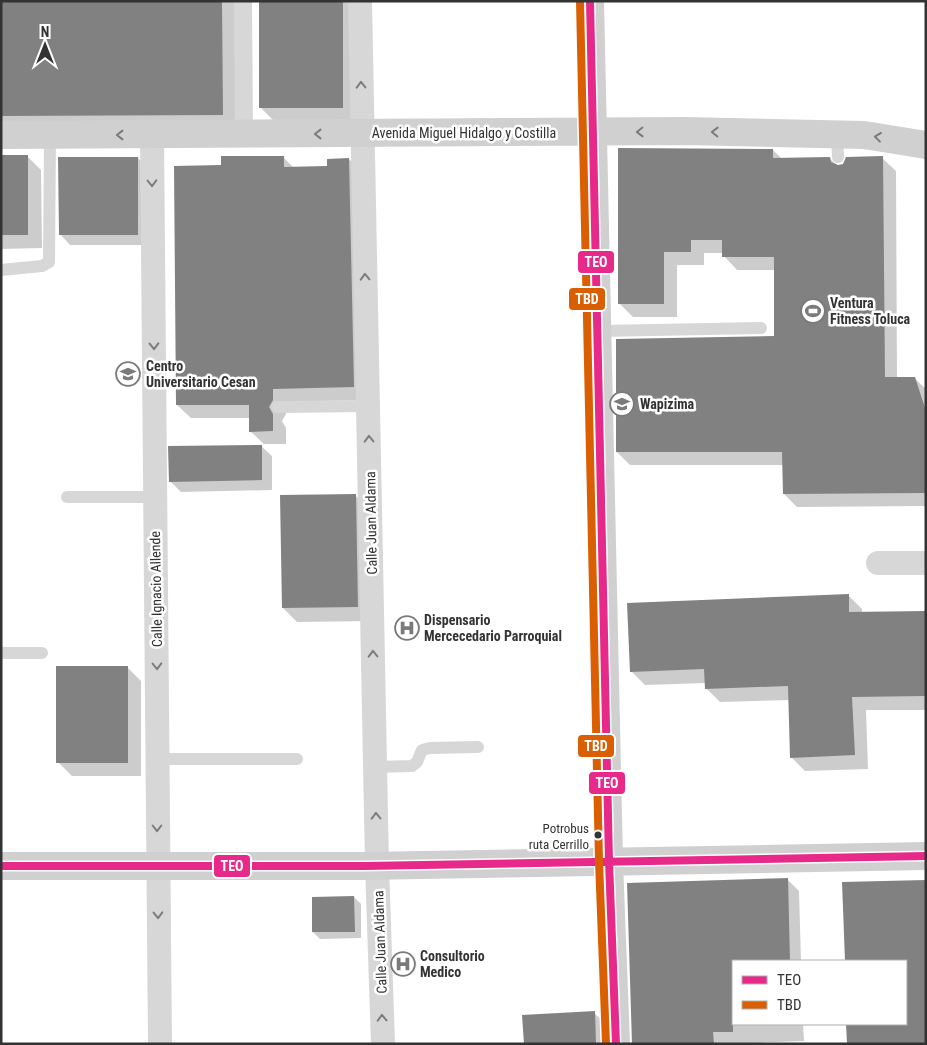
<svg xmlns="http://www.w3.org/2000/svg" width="927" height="1045" font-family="'Roboto Condensed',sans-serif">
	<rect width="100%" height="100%" fill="#fff"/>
	<path fill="#0003" d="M1,1H236L237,129H1Z
		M260,1H356V121H274L260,107Z
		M620,149L773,150L782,159L829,158L838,166L882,158L896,171L897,378H914L926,389V506L797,507L784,494V465H630L617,452L776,338L775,270H737L724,256V253H704V265H677V317H633L619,303Z
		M27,156L41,170L42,248L1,249V157Z
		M283,157L294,168L328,167L349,159L362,173L367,400L286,402V414L282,421L286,428V444H264L250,431V418H191L177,405L222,166Z
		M138,158L148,169L149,245H70L60,234Z
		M261,446L272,456V490L181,492L170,481Z
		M355,495L369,509L372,621L297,622L283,608Z
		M848,595L862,609V613L926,612V710H866L868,769L805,771L791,757L790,700L720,702L706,688V683L645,685L631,671Z
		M127,667L141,681V776H72L58,762Z
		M787,879L799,891L801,961H733V1024H803L804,1041L725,1044H632Z
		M926,881V1044H848V1024H906V961H846L844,883Z
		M354,897L361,904V938L320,939L313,932Z
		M594,1013L605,1023L606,1044H525Z"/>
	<path fill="#818181" d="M1,1H222L223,115L1,116Z
		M259,1H343V108H259Z
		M618,148L773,149V158L830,157L831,162L838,165L843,164L846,157L883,156L885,377H915L926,411V493L783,494L782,452H616V339L774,336V257H722V240H691V252H664V304H618Z
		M1,155H28V235H1Z
		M221,156H284V167L327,166V159L349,158L354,387L273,389V400L269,407L273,414V431L249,432V405H176L174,166L221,165Z
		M58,157H138V235H59Z
		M262,445V480L169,482L168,446Z
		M356,494L358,607L282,608L280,495Z
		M849,594V612L926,611V696L852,697L855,755L790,758L788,686L705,689L704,669L630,672L627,603Z
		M56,666H128V763H56Z
		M788,878L790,961H733V1032H713L714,1044H632L627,883Z
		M926,880V1044H847L846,1024H906V961H845L842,882Z
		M354,896L355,932H312V897Z
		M595,1011L596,1044H524L522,1015Z"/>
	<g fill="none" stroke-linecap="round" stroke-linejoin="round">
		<path stroke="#d7d7d7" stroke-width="12" d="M837,134L838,157
			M1,270L42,266L49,262L50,135
			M599,331L761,328
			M277,407L369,406
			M67,497H155
			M1,653H42
			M158,759H297
			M376,767L412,766L417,762L422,750L430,748L478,747"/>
		<path stroke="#d7d7d7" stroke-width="18" d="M243,1L244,134"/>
		<path stroke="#d7d7d7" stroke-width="24" d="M360,1L377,865L383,1044
			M152,135L160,1044
			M878,563H926"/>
		<path stroke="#d0d0d0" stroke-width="28" d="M590,1L609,861L616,1044
			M1,135L685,131L864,135L926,145
			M1,866H364L926,856"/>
		<g stroke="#fff" stroke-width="11">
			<path id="bus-1" d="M590,1L609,861L616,1044
				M1,866H364L926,856"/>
		</g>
		<g stroke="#fff" stroke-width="11">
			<path id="bus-2" d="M580,1L599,861L606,1044"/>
		</g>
		<use href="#bus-1" stroke="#e7298a" stroke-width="8"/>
		<use href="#bus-2" stroke="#d95f02" stroke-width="8"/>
	</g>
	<defs><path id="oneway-chevron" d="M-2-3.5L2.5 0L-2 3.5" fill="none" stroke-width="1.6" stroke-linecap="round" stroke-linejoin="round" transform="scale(1.25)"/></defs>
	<g stroke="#7d7d7d">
		<use href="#oneway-chevron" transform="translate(361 85) rotate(-91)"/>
		<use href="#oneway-chevron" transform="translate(152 183) rotate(89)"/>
		<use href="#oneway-chevron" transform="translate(365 277) rotate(-92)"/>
		<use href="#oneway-chevron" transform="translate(154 346) rotate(89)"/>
		<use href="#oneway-chevron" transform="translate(369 439) rotate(-91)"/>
		<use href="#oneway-chevron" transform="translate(373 654) rotate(-91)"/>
		<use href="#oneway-chevron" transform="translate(157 666) rotate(89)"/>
		<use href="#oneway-chevron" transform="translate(376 816) rotate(-91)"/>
		<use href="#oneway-chevron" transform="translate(157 828) rotate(90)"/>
		<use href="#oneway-chevron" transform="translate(158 915) rotate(89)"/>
		<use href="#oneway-chevron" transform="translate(382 1018) rotate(-92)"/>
	</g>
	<g stroke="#7a7a7a">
		<use href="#oneway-chevron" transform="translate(640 132) rotate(179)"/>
		<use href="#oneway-chevron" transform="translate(715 132) rotate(-179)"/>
		<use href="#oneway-chevron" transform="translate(318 134) rotate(180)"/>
		<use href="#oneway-chevron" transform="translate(120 135) rotate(180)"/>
		<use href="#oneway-chevron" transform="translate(878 137) rotate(-173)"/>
	</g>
	<defs>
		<g id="stadium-ring" transform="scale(1.25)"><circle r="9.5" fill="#fff" stroke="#7a7a7a" stroke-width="1.5"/><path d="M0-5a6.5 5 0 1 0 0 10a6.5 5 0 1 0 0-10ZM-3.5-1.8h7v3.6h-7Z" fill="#7a7a7a"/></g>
		<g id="university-ring" transform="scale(1.25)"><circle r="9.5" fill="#fff" stroke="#7a7a7a" stroke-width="1.5"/><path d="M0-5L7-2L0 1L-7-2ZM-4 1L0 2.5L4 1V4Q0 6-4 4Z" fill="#7a7a7a"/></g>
		<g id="hospital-ring" transform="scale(1.25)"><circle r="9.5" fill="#fff" stroke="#7a7a7a" stroke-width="1.5"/><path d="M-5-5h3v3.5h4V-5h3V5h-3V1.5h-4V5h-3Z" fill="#7a7a7a"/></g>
	</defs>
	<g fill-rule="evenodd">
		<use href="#stadium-ring" x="813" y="311"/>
		<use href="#university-ring" x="128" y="374"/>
		<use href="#university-ring" x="622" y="404"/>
		<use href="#hospital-ring" x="407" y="628"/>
		<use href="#hospital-ring" x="403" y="964"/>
	</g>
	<circle fill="#333" stroke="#fff" stroke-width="2" cx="598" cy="835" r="4.5"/>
	<g text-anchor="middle" stroke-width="5" stroke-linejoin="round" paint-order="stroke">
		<g font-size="13" fill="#333" stroke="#fff" text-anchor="end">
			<text x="589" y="833">Potrobus<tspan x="589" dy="16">ruta Cerrillo</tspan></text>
		</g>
		<g font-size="14" fill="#333" stroke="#fff">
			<text x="464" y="138">Avenida Miguel Hidalgo y Costilla</text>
			<text transform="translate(371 523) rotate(-91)" y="5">Calle Juan Aldama</text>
			<text transform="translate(156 589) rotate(-91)" y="5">Calle Ignacio Allende</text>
			<text transform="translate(380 942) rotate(-92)" y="5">Calle Juan Aldama</text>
		</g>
		<g font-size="14" font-weight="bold" fill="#333" stroke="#fff" text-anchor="start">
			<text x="830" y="308">Ventura<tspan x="830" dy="16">Fitness Toluca</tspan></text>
			<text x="146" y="371">Centro<tspan x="146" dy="16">Universitario Cesan</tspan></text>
			<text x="640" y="409">Wapizima</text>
			<text x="424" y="625">Dispensario<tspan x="424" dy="16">Mercecedario Parroquial</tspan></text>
			<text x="420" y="961">Consultorio<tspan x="420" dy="16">Medico</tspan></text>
		</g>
	</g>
	<g stroke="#fff" stroke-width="2">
		<rect x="577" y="250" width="38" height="24" rx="5" fill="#e7298a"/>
		<rect x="568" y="287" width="38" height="24" rx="5" fill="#d95f02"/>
		<rect x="577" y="734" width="38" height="24" rx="5" fill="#d95f02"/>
		<rect x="588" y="771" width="38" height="24" rx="5" fill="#e7298a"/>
		<rect x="213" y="854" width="38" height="24" rx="5" fill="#e7298a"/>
	</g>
	<g font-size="14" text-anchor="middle" font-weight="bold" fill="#fff">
		<text x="596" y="267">TEO</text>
		<text x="587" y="304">TBD</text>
		<text x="596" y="751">TBD</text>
		<text x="607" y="788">TEO</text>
		<text x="232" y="871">TEO</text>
	</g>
	<rect width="927" height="1045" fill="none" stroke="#333333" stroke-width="5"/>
	<rect x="732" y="960" width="175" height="65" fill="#ffffff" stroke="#adadad"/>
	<rect x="742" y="976" width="25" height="8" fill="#e7298a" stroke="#adadad"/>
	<text x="777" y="985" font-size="15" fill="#333333">TEO</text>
	<rect x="742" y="1001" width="25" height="8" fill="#d95f02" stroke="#adadad"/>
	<text x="777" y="1010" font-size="15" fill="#333333">TBD</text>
	<g transform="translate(45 45)" stroke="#ffffff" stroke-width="4" paint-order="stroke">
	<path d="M0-4L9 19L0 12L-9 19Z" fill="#333333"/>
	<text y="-8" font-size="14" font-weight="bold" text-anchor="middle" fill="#333333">N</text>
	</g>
</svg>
